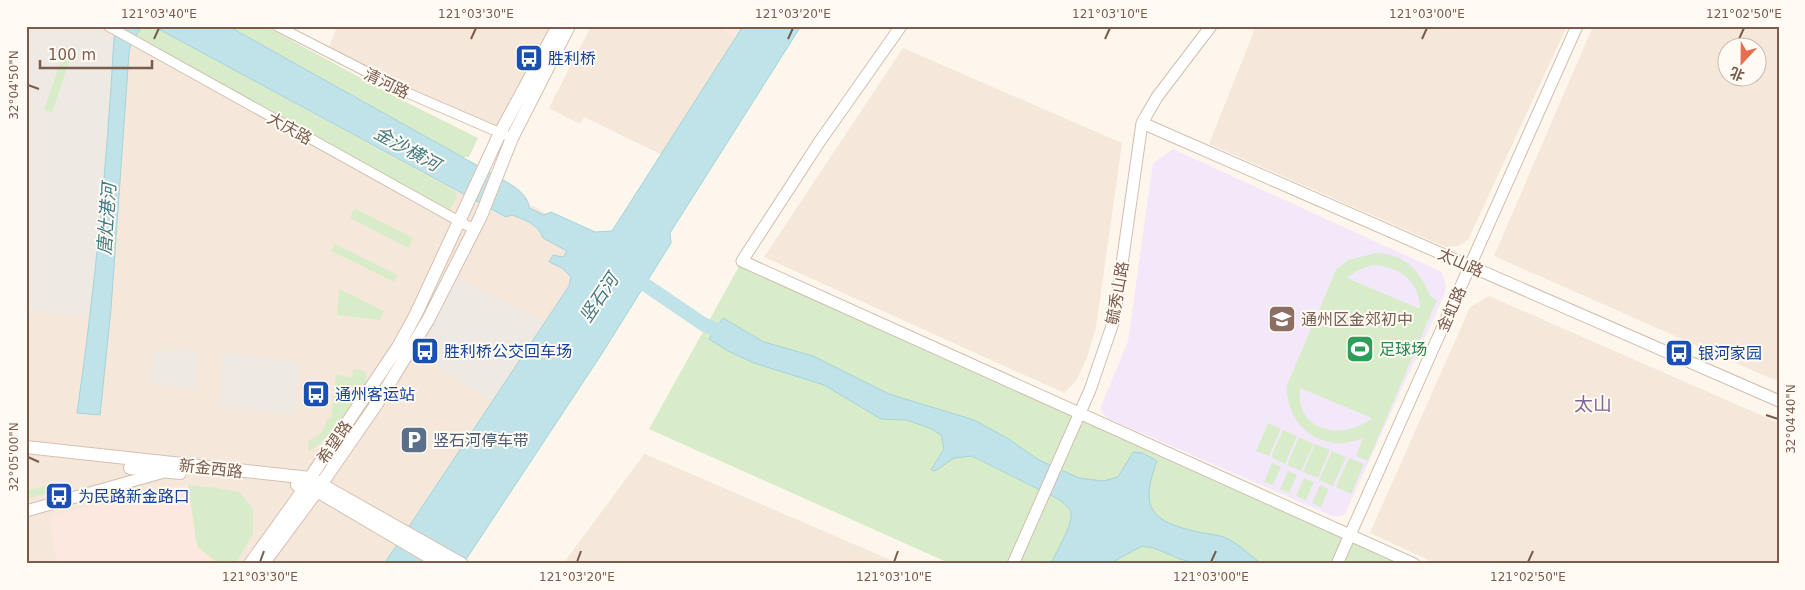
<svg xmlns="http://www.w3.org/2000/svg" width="1805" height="590" font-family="'DejaVu Sans','Noto Sans SC',sans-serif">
	<rect width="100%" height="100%" fill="#fdf6ec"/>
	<path fill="#f5e8da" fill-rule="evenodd" d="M26,26H203L619,253L414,564H26Z
		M337,26H551L496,126L403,88L329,48Z
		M591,26H717L736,37L662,155L584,117L580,124L549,108Z
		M1256,26H1567L1468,240L1458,246L1445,247L1209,144Z
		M1593,26H1779V382L1494,256ZM1728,48H1758V78H1728Z
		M903,48L1122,143L1096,328L1086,360L1076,381L1064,393L764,257Z
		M1489,296L1779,423V564H1437L1370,533L1470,307Z
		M645,453V454L900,564H563Z"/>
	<path fill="#fde8e0" d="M717,26H743L736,37Z
		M188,485L197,546L219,564H58L49,518L153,489Z"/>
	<path fill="#efe9e4" d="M26,26H93L114,38L108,144L91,318L26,310Z
		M456,278L543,321L491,400L413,352Z
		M198,349L194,389L150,384L155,350Z
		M223,353L300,362L295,415L219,405Z"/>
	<path fill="#f3e8fa" d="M1173,149L1442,272L1446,286L1444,296L1345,514L1337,517L1330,515L1107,418L1100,409L1128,341L1153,163Z"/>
	<path fill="#d8ecc9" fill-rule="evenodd" d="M118,26H153L455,191L457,198L449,211Z
		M228,26H265L398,98L478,138L469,157H461Z
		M66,46L74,48L52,112L44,110Z
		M354,208L413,238L408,248L350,218Z
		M335,244L398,275L394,282L331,251Z
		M1376,253C1408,255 1418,270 1431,297L1437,300L1368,461L1356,456L1363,438C1324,455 1285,427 1287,385L1336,270L1348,260ZM1372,265C1398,266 1420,280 1420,309L1347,278L1358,270ZM1300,388L1372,418C1342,442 1295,431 1300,388Z
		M742,261L1414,564H951L649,429Z
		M339,289L384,311L380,320L337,315Z
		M353,369L363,370L366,374C370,395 326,443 308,452L309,440C320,436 325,431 326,419H331L336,375L352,377Z
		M1268,423L1281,429L1269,456L1256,451Z
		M1283,430L1297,436L1285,464L1271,457Z
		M1299,437L1314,444L1301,471L1287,465Z
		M1315,444L1330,450L1318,478L1303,472Z
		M1332,451L1346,457L1333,486L1319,480Z
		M1349,458L1364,464L1351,494L1336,487Z
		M1272,463L1281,467L1273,485L1264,482Z
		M1288,471L1297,475L1289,493L1280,489Z
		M1304,478L1314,482L1306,500L1296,496Z
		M58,483L57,491L26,499V491Z
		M188,485L217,488L239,492L253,508V534L235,564H219L197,546Z
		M1320,485L1329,489L1321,507L1312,503Z"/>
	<path fill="#bfe3e8" stroke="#a5d3da" d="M119,26H142L131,43L129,53L111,309L100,415L77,413C95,288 107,164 114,38Z
		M153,26H228L489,172C502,180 529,191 529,208L544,215L551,212L595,232L612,231L743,26H801L670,233L671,243L601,355L463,564H384L569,286L571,277L562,268L549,262L553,255L563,257L567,251L543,238C538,224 525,220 512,215L506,217Z
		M723,318L764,342L813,356L889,394L974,420L1007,438L1039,460L1079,478L1103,481L1118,477L1133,452L1143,453L1157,461C1138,511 1153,522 1202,533C1210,534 1221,535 1228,539C1240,545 1251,556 1262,564H1198L1180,559L1154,548L1142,546L1109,564H1051C1056,551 1076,521 1070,510C1068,506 1062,502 1058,499L972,456L954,458L935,471L931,470L944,449L941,435L932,429L907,420L881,419L824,385L754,363L728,351L709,339Z"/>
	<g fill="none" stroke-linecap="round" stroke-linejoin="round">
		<path stroke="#bfe3e8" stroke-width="14" d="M631,275L703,324L732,337"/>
		<g stroke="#d1beb0" stroke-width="11">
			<path id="minor" d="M108,26L473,229
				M277,26L410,94L505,135"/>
		</g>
		<g stroke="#d1beb0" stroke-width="13">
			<path id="tertiary" d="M901,26L820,141L742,261L1414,564
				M1142,123L1779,401
				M26,511L164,472
				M1013,564L1090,390L1114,320L1142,123L1157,97L1211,26
				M1337,564L1577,26"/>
		</g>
		<g stroke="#d6c0b0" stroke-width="14">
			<path id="secondary" d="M26,447L310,478L462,564
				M130,468L180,473
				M310,478L398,347L416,314L500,133L558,26
				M322,483L378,402L428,320L481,216L512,138L569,26
				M297,485L317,491L441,564
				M250,564L306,486
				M263,564L317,491"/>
		</g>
		<use href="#minor" stroke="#fff" stroke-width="9"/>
		<use href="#tertiary" stroke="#fff" stroke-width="11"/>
		<use href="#secondary" stroke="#fff" stroke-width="12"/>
	</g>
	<path fill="none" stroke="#7a5c4d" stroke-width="2" d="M154,39L159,28M471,39L476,28M788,39L793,28M1105,39L1110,28M1422,39L1427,28M1739,39L1744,28M28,85L39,89M1766,415L1778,419M28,457L39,462M260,562L264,551M577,562L581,551M894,562L898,551M1211,562L1216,551M1528,562L1533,551"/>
	<defs>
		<g id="bus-square" transform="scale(1.4375)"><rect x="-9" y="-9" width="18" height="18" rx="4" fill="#1a4fb4" stroke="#fffaf3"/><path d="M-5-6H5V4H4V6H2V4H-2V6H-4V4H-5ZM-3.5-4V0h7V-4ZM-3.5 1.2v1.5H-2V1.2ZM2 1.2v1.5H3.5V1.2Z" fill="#fff"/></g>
		<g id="school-square" transform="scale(1.4375)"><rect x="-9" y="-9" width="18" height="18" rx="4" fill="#8d6e63" stroke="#fffaf3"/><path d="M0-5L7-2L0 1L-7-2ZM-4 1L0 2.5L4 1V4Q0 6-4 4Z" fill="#fff"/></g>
		<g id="stadium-square" transform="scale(1.4375)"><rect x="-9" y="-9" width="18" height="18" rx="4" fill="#2e9e5b" stroke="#fffaf3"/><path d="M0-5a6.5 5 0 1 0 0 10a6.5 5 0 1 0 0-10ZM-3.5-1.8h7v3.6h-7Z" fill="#fff"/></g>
		<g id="parking-square" transform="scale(1.4375)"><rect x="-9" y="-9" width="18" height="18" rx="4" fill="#5c6f8a" stroke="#fffaf3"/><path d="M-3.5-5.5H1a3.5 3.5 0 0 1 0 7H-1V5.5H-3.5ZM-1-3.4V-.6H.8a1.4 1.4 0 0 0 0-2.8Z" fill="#fff"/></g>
	</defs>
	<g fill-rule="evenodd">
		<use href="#bus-square" x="529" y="58"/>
		<use href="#school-square" x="1282" y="319"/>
		<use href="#stadium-square" x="1360" y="349"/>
		<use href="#bus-square" x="425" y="351"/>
		<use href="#bus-square" x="1679" y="353"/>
		<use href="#bus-square" x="316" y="394"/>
		<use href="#parking-square" x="414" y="440"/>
		<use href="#bus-square" x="59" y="496"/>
	</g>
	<g text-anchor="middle" stroke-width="4" stroke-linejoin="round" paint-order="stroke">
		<g font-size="16" fill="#164399" stroke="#fffaf3" text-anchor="start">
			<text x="548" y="64">胜利桥</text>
			<text x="444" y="357">胜利桥公交回车场</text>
			<text x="1698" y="359">银河家园</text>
			<text x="335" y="400">通州客运站</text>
			<text x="78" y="502">为民路新金路口</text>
		</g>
		<g font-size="16" fill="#7a5c4d" stroke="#fffaf3">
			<text transform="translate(387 83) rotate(26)" y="6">清河路</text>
			<text transform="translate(290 128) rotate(29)" y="6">大庆路</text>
			<text transform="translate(1461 262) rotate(24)" y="6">太山路</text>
			<text transform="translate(1117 293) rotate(-80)" y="6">毓秀山路</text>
			<text transform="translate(1451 309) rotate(-66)" y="6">金虹路</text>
			<text transform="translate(334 442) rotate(-56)" y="6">希望路</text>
			<text transform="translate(211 468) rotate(6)" y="6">新金西路</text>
		</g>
		<g font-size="16" fill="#785e54" stroke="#fffaf3" text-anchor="start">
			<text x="1301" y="325">通州区金郊初中</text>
		</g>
		<g font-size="16" fill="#27864d" stroke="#fffaf3" text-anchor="start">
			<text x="1379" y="355">足球场</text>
		</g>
		<g font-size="16" fill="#4e5e75" stroke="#fffaf3" text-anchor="start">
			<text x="433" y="446">竖石河停车带</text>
		</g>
		<g font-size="18" font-style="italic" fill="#437c86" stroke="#fffaf3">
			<text transform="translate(407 149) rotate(29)" y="6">金沙横河</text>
			<text transform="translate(107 219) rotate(-86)" y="6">唐灶港河</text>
			<text transform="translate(599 298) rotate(-56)" y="6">竖石河</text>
		</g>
		<g font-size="19" fill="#846695" stroke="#fffaf3">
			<text x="1593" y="411">太山</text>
		</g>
	</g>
	<rect width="1805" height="590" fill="none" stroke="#fffaf3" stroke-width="55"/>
	<g transform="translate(1742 62) rotate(202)"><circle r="24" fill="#fffaf3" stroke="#cabbb1"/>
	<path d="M0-4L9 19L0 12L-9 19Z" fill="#e76f51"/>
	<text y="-8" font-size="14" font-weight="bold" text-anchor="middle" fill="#7a5c4d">北</text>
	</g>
	<path d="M40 60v8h112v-8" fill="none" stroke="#7a5c4d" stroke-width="2.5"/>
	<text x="48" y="60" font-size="15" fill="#7a5c4d" stroke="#fffaf3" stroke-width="4" paint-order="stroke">100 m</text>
	<rect x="28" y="28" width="1750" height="534" fill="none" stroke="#7a5c4d" stroke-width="2"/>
	<g font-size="12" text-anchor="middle" fill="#7a5c4d">
		<text x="159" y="18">121°03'40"E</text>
		<text x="476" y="18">121°03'30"E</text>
		<text x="793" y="18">121°03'20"E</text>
		<text x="1110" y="18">121°03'10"E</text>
		<text x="1427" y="18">121°03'00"E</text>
		<text x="1744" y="18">121°02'50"E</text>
		<text transform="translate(14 85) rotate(-90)" y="4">32°04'50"N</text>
		<text transform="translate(1791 419) rotate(-90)" y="4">32°04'40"N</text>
		<text transform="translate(14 457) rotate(-90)" y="4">32°05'00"N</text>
		<text x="260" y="581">121°03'30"E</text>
		<text x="577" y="581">121°03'20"E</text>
		<text x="894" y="581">121°03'10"E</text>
		<text x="1211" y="581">121°03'00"E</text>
		<text x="1528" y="581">121°02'50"E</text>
	</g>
</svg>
